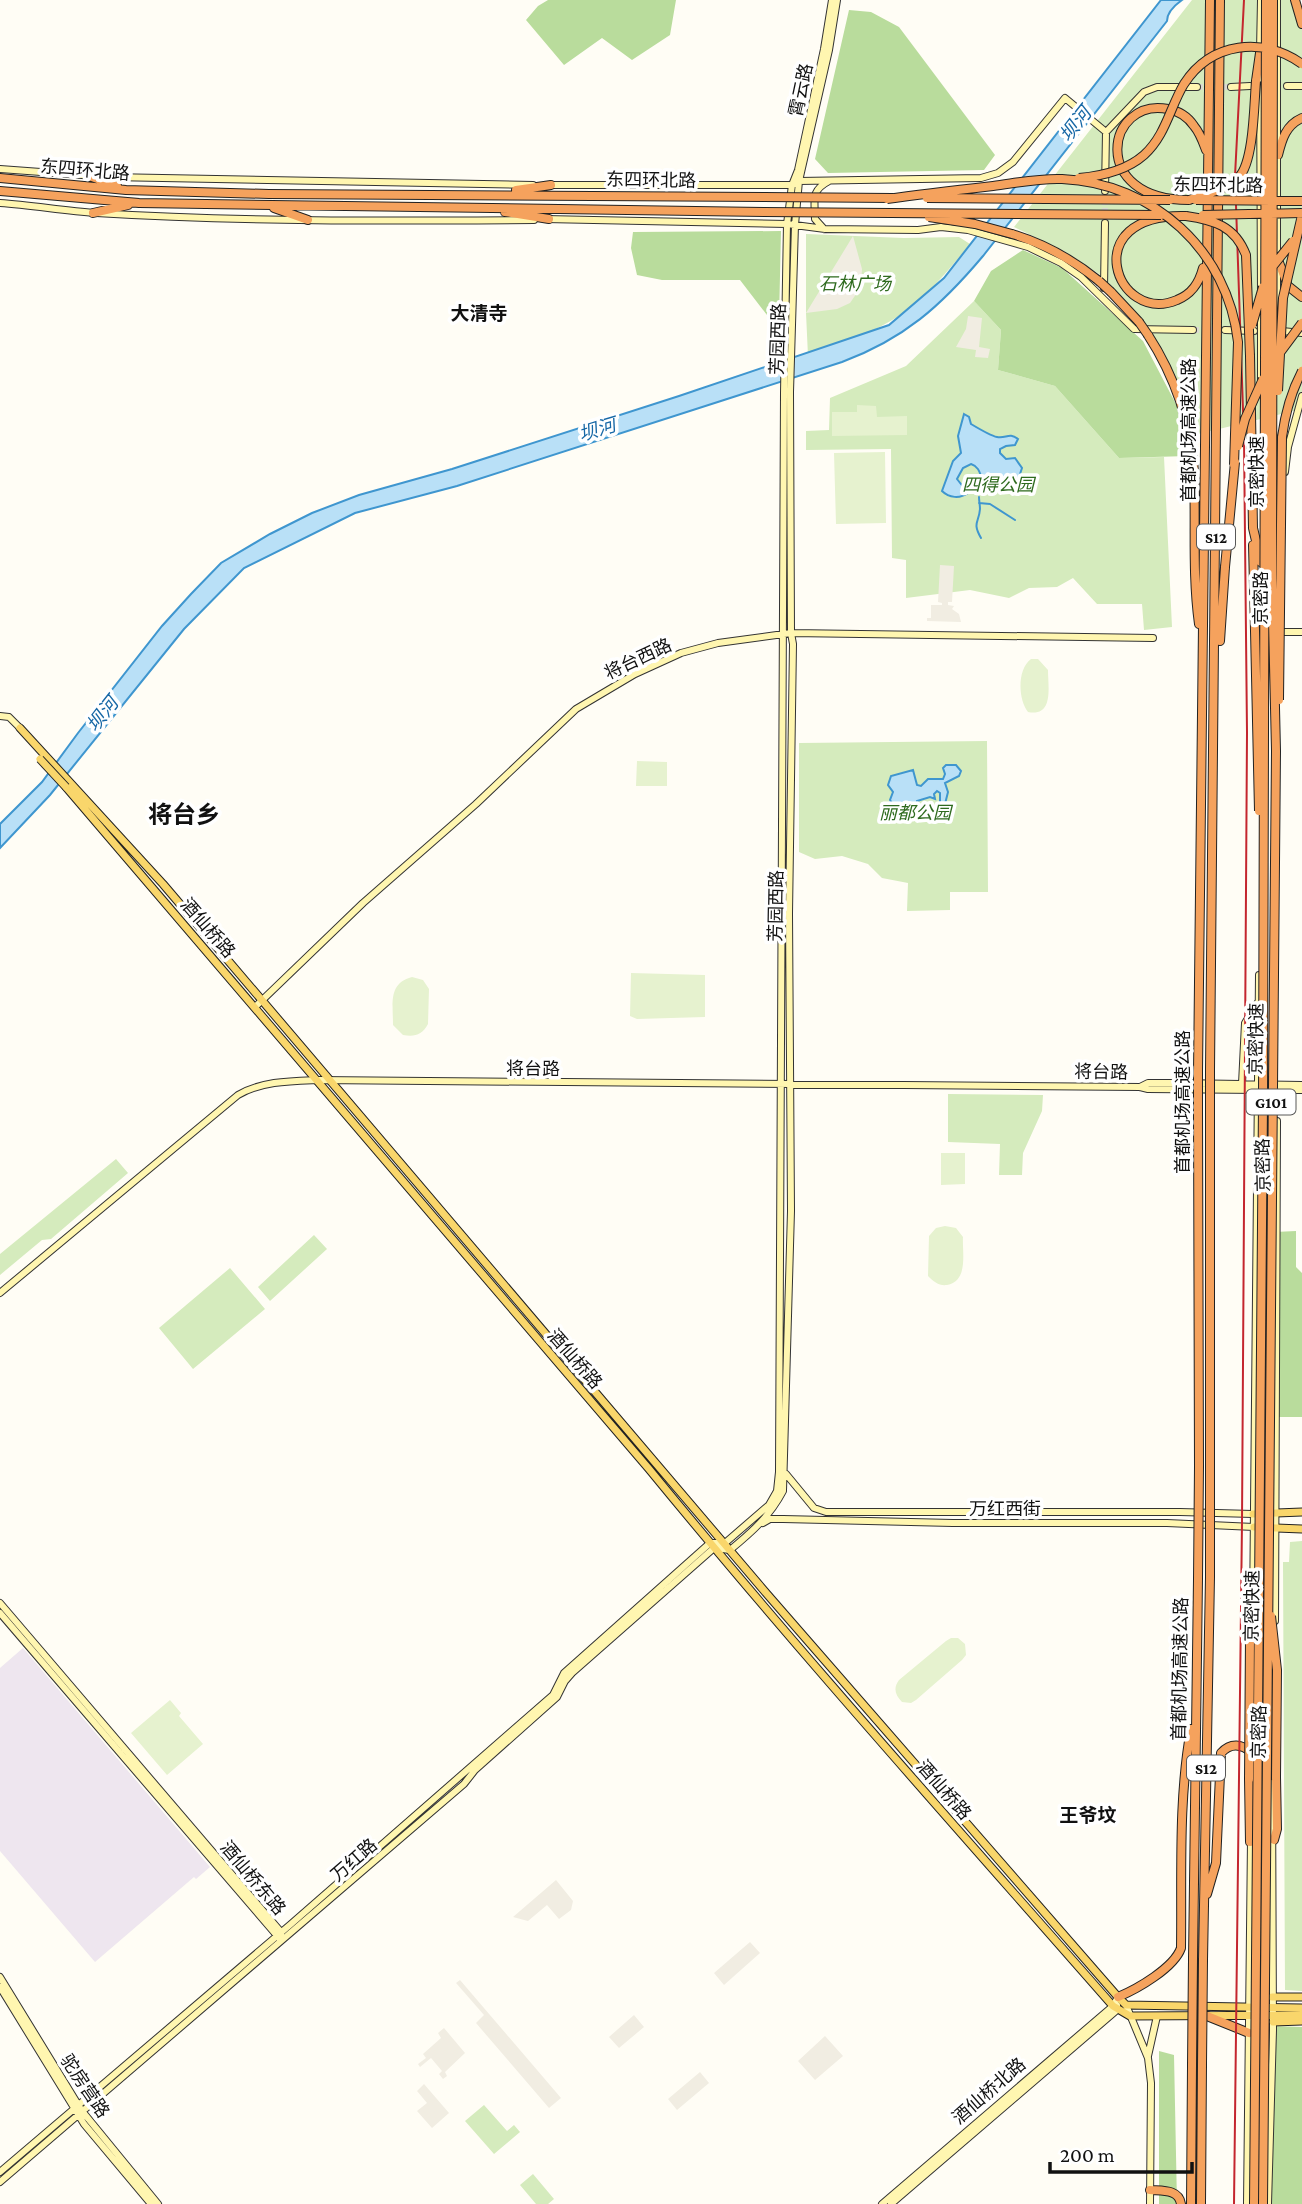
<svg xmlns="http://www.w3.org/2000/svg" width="1302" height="2204" font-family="'Crimson Pro','Noto Sans SC',serif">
	<rect width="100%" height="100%" fill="#fffdf5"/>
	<path fill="#eee6ef" d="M23,1648L210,1867L196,1879L194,1877L95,1962L0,1851V1668Z"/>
	<path fill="#d5ebbd" d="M1192,0H1290L1302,29V409L1194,435L1154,336L1099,274L1064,251L1014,227Z
		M806,234L904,238L959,237L970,244C952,266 925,299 902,314C873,333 840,344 808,356L806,313Z
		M974,301L1001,330L998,370L1055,386L1119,458L1164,457L1172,627L1144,630L1142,604H1097L1073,578L1057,587L1029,588L1009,598L970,590L906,598V560L892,558L891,449L806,450V431L829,430L830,398L906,366Z
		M987,741L988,892H950V910L907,911L908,883L882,878L868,864L842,856L815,859L799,852V743Z
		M948,1094L1043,1095L1042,1111L1023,1153L1022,1175H999L1000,1144L948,1142Z
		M116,1159L128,1173L51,1239L42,1240L0,1275V1254Z
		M314,1235L327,1249L270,1301L258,1287Z
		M230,1268L265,1309L193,1369L159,1328Z
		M1302,1541V1991L1285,1990L1283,1562H1289L1290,1542Z
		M484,2105L507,2131L514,2125L520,2132L494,2154L465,2121Z
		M533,2174L554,2199L548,2204H536L520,2185Z"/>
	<path fill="#b9dc9c" d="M548,0H676L670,35L632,60L602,38L564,65L526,20L538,6Z
		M849,10L871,12L899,27L995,155L984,170L828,173L815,159Z
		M781,231L779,320L770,319L740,280H662L637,275L631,248L633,232Z
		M1023,250L1062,268L1143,341L1177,406L1188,456L1119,458L1055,386L998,370L1001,330L974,301L991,271Z
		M1296,1231V1267L1302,1273V1417H1271L1275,1232Z
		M1271,2026L1302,2027V2204H1267L1269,2029Z
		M1159,2051L1174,2055L1177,2204H1159Z"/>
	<path fill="#e6f2cf" d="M857,405L876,406L877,417L907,416V435L832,436V412H857Z
		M885,452L886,523L836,524L834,453Z
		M1031,659H1038L1048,670C1048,687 1054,717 1028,712C1018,700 1017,669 1031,659Z
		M637,761L667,762V786H636Z
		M631,973L705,975V1017L637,1019L630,1016Z
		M412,977L423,980L429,989L428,1024C422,1035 415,1037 403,1035L393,1025C393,1004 388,983 412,977Z
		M941,1153H965V1184L941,1185Z
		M945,1226L956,1228L963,1237C962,1252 969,1281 947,1285C939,1286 934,1282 928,1276L929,1236L936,1228Z
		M951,1638H958L965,1644L966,1655L962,1660L916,1700L911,1703L902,1702C895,1695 893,1688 899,1680L946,1641Z
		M170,1700L181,1713L179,1716L203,1744L167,1775L131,1733Z"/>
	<path fill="#f1ede2" d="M853,236L862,269L861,287L850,303L837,309L806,313Z
		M968,316L982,318L979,347L990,349L988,358L975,357L976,350L956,347L966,329Z
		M940,565L954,566L952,602H948V605L954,606L952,609L959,614L961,622L927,621V618H931V605H942V603L938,602Z
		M556,1880L573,1901L571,1910L559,1919L547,1905L528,1921L513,1917Z
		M750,1942L760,1953L724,1985L714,1973Z
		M460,1980L561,2098L549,2108L476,2023L484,2015L456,1983Z
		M634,2015L644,2027L619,2048L609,2037Z
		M444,2028L465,2053L445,2072L447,2076L443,2079L439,2074L442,2071L431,2058L420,2067L418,2064L426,2058L423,2054L441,2038L438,2033Z
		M825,2036L843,2056L815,2080L798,2061Z
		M700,2072L709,2083L677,2110L668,2099Z
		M424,2084L449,2113L432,2128L417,2111L427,2103L417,2091Z"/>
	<path fill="#b9e0f7" stroke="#3f96cf" stroke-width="2" d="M1161,0H1182C1175,5 1167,12 1167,21L983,256C941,306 904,339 842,362L457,486L355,513L244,568L184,629L50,795L0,848V824L42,782L78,733L162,626L191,594L221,563L270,534L312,513L359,495L452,469L679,396L889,325L944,278Z
		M964,414L969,417L971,424C976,427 992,436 997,437C1006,439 1009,432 1018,439L1015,445L1006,446L1000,449V453L1006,459L1015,458L1022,468L1019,477L1006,489C1001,488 993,490 988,487C979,481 983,468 971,464L963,468L957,479L968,493C960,499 949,498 942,491L953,461L961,453L958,436Z
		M946,765H956L961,771L959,776L945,783L948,792L945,804L940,803V793L937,791L934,794L935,799L930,797L917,801V805L921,814L911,811L909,808H895L890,800L893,792L888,785L891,776L913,770L917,785L921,786L928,779H943L945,774L943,768Z"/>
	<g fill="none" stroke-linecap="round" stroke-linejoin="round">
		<path stroke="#3f96cf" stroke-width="2" d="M979,497C979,501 980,505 980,509C979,523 972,522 981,538
			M979,503L990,504L1015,520"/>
		<path stroke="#dbdad3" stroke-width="6" stroke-dasharray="6 3" stroke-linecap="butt" d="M1197,87H1231
			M1105,223V191
			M1193,330H1219"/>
		<g stroke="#333" stroke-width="8">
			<path id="secondary" d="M1277,0V340
				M1260,51L1261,0
				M1260,72L1261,292
				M1287,86H1302
				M1231,87L1250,86
				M0,169L109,177L533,185
				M547,185H792L799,181L981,178L998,173L1013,162L1065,98L1106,132
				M1105,191L1106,132L1144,92L1157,87H1197
				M0,203C32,205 64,211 96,213C241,222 388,221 534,220
				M545,219L787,224L825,229L918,230L941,227L968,230L1028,247L1061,263L1081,277L1134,329L1193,330
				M824,229L815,219C815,200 810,191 829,181
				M1104,288L1105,223
				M1261,303V383
				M1225,330L1254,331
				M1282,331L1302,333
				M1285,472L1288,447L1302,396
				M1277,632H1302
				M0,716L9,717L20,728
				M255,1007L363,903L476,804L576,709L635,674L681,653L718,643L791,633L1153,638
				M1242,1084L1245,1023L1258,1002
				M1140,1087L1148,1083H1179L1302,1085
				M1271,1090H1302
				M0,1293L238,1095C262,1081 291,1081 318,1080L1140,1087L1148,1089L1261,1090
				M786,1474L814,1508L826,1512H1180L1253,1514
				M763,1523L770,1519H783L953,1523H1167L1254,1527
				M0,1603L281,1932V1936
				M0,1613L279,1938
				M1253,1615L1259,975
				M1275,1621L1277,1121
				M0,1977L82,2111L158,2204
				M0,1987L84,2124L151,2204
				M1126,2005L1148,2058L1151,2083L1150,2204
				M1148,2056L1157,2016
				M0,2172L291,1924L553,1695L564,1673L710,1543H725L769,1505L777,1491L779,1472L784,393L787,224L792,185L798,170L824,49L832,0
				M0,2182L464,1784L475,1770L557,1697L565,1681L572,1673L714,1548L730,1550C752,1532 770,1516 783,1491L791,1211L789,914L793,644L791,633L790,392L795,225L799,181L829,50L837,0
				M882,2204L1113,2006L1118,1997
				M891,2204L1117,2010V2005
				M1247,2204L1251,1839
				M1268,2204L1273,2030L1272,1783"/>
		</g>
		<g stroke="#222" stroke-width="9">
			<path id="primary" d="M20,728L163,884L767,1594L1118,1997L1126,2005L1302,2008
				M66,787L649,1469C799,1652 957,1828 1113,2006L1130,2016L1302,2015
				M1253,1514L1302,1512
				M1254,1527L1302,1529
				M1272,1997H1302
				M1273,2022L1302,2021"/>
		</g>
		<g stroke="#222" stroke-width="10">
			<path id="highway" d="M1295,0L1302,24
				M1256,81L1260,53
				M1278,155C1282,139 1286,125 1302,118
				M89,176L117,186
				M0,178L126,190L269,194L763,197
				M516,190L551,185
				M0,191L139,203L764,212
				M1189,200C1088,200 1106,97 1168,109C1179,111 1188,117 1194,126C1200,133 1203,142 1206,150
				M274,208L308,220
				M505,212L549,219
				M93,213L128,205
				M1186,216C1075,213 1116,326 1177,300C1192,294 1199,283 1203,268
				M1012,234C1045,244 1072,259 1099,281
				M1278,260L1288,286L1302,297
				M1111,292L1139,322
				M1148,335C1174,375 1192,425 1194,472C1196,523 1192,573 1199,624
				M1250,356L1253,528L1261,562
				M1253,545L1254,586
				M1220,641L1225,567
				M1210,1070L1220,0
				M1198,1072L1210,0
				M1198,1112L1199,1466
				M1210,1465V1113
				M1249,1779L1250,1842
				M1274,1840L1277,1829L1276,1777
				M1207,1894L1216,1863L1221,1753C1231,1742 1242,1744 1252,1753
				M1193,1959L1198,1579
				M1203,1960L1210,1577
				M1118,1997C1137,1989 1174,1968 1181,1948C1182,1876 1178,1800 1191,1729
				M1207,2016L1249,2033
				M1150,2190C1162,2191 1179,2189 1181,2204
				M1191,2204L1192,2065
				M1201,2204L1202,2065"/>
		</g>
		<use href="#secondary" stroke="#fff6b0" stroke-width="6"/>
		<use href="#primary" stroke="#f9d66b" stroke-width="7"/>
		<use href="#highway" stroke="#f5a25d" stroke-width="8"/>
		<path stroke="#c4262e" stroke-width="2" d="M1234,2204L1242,1522L1247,733L1244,439L1235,176L1244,0"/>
		<g stroke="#222" stroke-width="9" stroke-linecap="butt">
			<path id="primary-bridge" d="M40,759L66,787"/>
		</g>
		<g stroke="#222" stroke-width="10" stroke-linecap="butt">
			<path id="highway-bridge" d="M1079,178C1102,176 1127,170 1144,155C1166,135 1170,107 1184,84C1211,42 1263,36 1302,64
				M763,197L893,198
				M927,198L1170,200
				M887,199C923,194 958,190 993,186C1016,183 1039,178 1062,179C1154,183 1228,251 1238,342L1234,465
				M1189,200C1206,194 1226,190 1239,177C1254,161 1254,104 1256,81
				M1196,200L1302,201
				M764,212L1161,215
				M1203,215L1302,213
				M1186,216C1214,220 1235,226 1246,255L1250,356
				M929,217L975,224L1012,234
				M1273,266L1293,241
				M1099,281L1111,292
				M1139,322L1148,335
				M1252,325L1263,287
				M1273,362L1302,323
				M1278,391L1283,298L1302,215
				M1238,446L1245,419L1263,379
				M1225,567L1235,462
				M1254,586L1259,811
				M1279,700L1282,437C1285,414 1291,392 1302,371
				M1210,1070V1113
				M1198,1112V1072
				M1210,1465V1577
				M1198,1579L1199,1466
				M1271,1616L1277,1670L1276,1777
				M1249,1779L1250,1637L1254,1613
				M1192,2065L1193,1959
				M1202,2065L1203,1960
				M1254,2204L1263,1102L1266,0
				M1263,2204L1276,751L1272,578L1273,0"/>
		</g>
		<use href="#primary-bridge" stroke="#f9d66b" stroke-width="7"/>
		<use href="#highway-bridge" stroke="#f5a25d" stroke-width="8"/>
	</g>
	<g text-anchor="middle" stroke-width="7" stroke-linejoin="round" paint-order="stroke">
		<g fill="#fff" stroke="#585858" stroke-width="2">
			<rect x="1197" y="524.5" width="38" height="25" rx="5"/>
			<rect x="1246.5" y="1089.5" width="49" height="25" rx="5"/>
			<rect x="1187" y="1755.5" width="38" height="25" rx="5"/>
		</g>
		<g font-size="16" font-weight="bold" fill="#111">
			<text x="1216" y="543">S12</text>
			<text x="1271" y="1108">G101</text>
			<text x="1206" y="1774">S12</text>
		</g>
		<g font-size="18" fill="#111" stroke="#fff">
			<text transform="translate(801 90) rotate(-78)" y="6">霄云路</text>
			<text transform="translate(85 170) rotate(5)" y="6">东四环北路</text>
			<text transform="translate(651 180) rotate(1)" y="6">东四环北路</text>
			<text transform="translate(1218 185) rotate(1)" y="6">东四环北路</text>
			<text transform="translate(778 339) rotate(-88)" y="6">芳园西路</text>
			<text transform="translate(1189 430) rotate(-90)" y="6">首都机场高速公路</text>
			<text transform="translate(1257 472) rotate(-90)" y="6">京密快速</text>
			<text transform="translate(1261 598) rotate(-90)" y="6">京密路</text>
			<text transform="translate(638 659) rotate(-25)" y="6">将台西路</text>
			<text transform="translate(776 906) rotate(-89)" y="6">芳园西路</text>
			<text transform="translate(208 928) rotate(49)" y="6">酒仙桥路</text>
			<text transform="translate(1256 1039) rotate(-89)" y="6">京密快速</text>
			<text x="533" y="1075">将台路</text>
			<text transform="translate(1101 1072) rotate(1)" y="6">将台路</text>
			<text transform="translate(1183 1102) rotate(-90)" y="6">首都机场高速公路</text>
			<text transform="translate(1263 1165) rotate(-91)" y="6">京密路</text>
			<text transform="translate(575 1359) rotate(49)" y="6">酒仙桥路</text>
			<text x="1005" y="1515">万红西街</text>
			<text transform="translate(1252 1606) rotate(-89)" y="6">京密快速</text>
			<text transform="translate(1180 1669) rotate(-89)" y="6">首都机场高速公路</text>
			<text transform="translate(1259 1732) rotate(-89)" y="6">京密路</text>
			<text transform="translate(944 1790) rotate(49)" y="6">酒仙桥路</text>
			<text transform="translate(354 1860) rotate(-41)" y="6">万红路</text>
			<text transform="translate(253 1878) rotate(50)" y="6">酒仙桥东路</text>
			<text transform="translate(85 2086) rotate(56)" y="6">驼房营路</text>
			<text transform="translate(989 2091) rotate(-41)" y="6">酒仙桥北路</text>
		</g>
		<g font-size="18" font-style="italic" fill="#2f6b1f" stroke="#fff">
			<text x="855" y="290">石林广场</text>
			<text x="998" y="491">四得公园</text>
			<text x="915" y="819">丽都公园</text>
		</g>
		<g font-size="19" font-style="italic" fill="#1768a6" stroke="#fff">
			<text transform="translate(1075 124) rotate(-52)" y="7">坝河</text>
			<text transform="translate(597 429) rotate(-17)" y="7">坝河</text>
			<text transform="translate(102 714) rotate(-52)" y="7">坝河</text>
		</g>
		<g font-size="19" font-weight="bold" fill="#111" stroke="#fff">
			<text x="479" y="320">大清寺</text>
			<text x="1088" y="1822">王爷坟</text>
		</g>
		<g font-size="24" font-weight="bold" fill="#111" stroke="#fff">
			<text x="184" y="823">将台乡</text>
		</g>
	</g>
	<path d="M1050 2162v10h142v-10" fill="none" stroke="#111111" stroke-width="3.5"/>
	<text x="1060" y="2162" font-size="21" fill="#111111" stroke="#ffffff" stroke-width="5" paint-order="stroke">200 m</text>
</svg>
